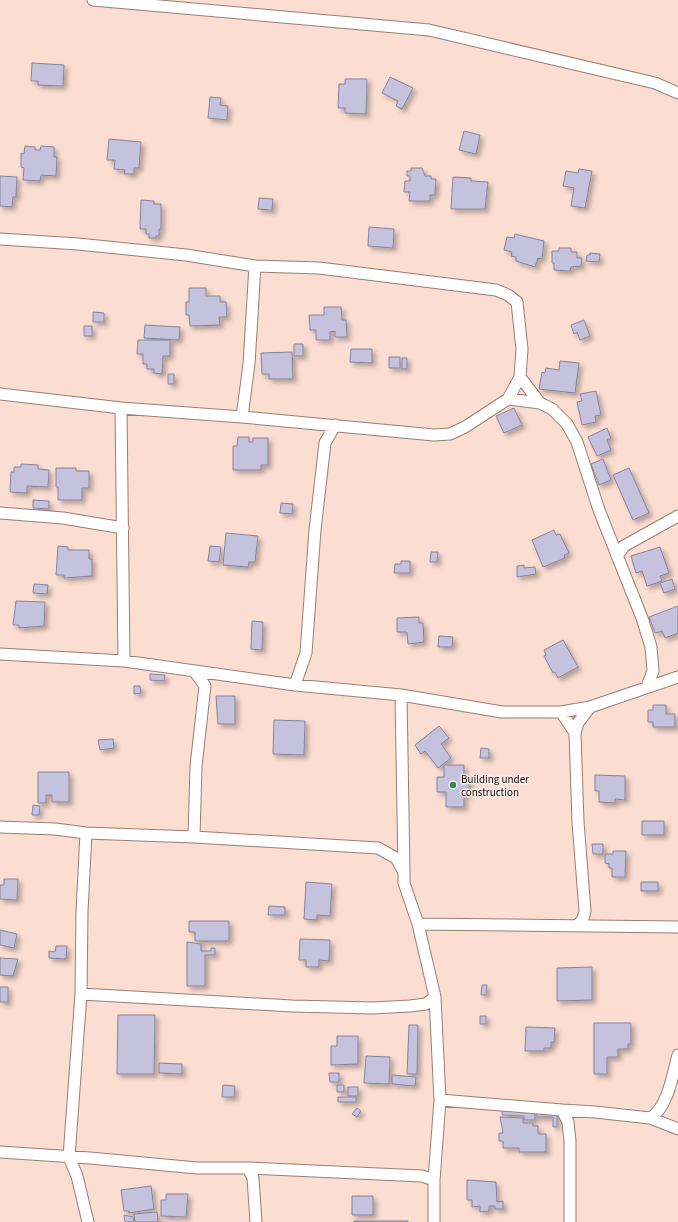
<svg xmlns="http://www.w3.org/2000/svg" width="678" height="1222" font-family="'Source Sans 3',sans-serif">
	<defs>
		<filter id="shadow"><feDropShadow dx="3.5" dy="3.5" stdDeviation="2" flood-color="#0004"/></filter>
	</defs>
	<rect width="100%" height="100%" fill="#fbddd1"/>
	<path fill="#c5c2dd" stroke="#86839c" filter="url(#shadow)" d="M32,63L64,65L63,86L38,85V81H31Z
		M390,77L413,88L402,109L396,106L398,101L382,93Z
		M345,79H367L366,114L345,113V108H338L339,84H345Z
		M210,97L221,98L220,105L228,106L227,120L208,118Z
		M464,131L480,135L476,154L459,150Z
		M109,139L141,142L139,168H134V174H124L125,170L114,169L115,160H107Z
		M25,146L35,147V150H40L41,146L54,147V157H57L56,176L41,175L40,181L23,180L24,168L21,167V153L24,154Z
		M411,168H422L425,176H431V179H436L435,195H430V201H409L410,192H404L405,181H410V176H407V171H411Z
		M579,169L592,171L585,208L571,206L574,188L563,186L566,171L578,173Z
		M0,176L17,177L16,197H13L12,207L0,206Z
		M453,177L471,178V181L488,182L485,209H451Z
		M259,198L273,199L272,210L258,209Z
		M141,200L154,201V204H161V229H159V236H156V238H149V234H146V229H140Z
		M369,227L394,229L393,248L368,246Z
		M515,234L544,241L542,259L538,258L535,267L516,261V257L511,256L512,252L504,250L507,237L514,238Z
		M559,248H571V252H577V258H582L581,266L571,267L570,271L554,270V263H552V251H559Z
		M590,253L600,254L599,262L586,261L587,255H590Z
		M189,288H206V296H220V302H226L227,317H219L220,325L190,326L189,315H186V302H189Z
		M324,307H341L342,320H346L347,337H335V331L330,332V340H316V330H310L309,315H324Z
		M93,312L104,313V322H93Z
		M584,320L590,336L580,340L577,332L574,334L571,325Z
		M145,325L180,327L179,340L144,338Z
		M84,326H92V336H84Z
		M138,340H170V356H163L162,374L154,373V369H147V364H143V354H137Z
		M294,344H303V356H294Z
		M351,349H372V363L350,362Z
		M292,352L293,379H269V374H262L261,353Z
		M389,357H400V368H389Z
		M402,358H407V369H402Z
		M560,361L579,363L575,393L539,389L542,372L545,373L546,368L559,370Z
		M168,374H174V384H168Z
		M596,391L601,415L595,416L596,422L582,425L577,402L582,401L580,394Z
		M514,408L522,425L504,433L496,416Z
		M607,428L611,438L607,440L611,450L597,456L588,437Z
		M238,437H249V442H253V438H268V465H261V470H233V446H237Z
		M603,459L611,480L599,485L591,464Z
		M21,464L38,465V469L49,470L48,487L27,486V493L10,492L11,472H14V467H21Z
		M56,468H76V471H89V488H82V500H58V487H56Z
		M629,468L649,513L633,520L613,475Z
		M33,500L49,501V509L33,508Z
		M281,503L293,504L292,514L280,513Z
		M554,530L556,535L560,534L569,553L564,555L565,558L543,567L532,540Z
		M226,533L258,536L255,562H249L248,567L223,565Z
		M58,546L68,547V550H89V559H92V576L64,578V575H56Z
		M210,546L221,547L219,562L208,561Z
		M660,547L669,573L660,576L662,581L647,586L642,571L636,573L631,556Z
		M431,552H438L437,562H430Z
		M401,561H410V573H394L395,564H401Z
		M524,565V568L535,567L536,574L517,577V566Z
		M672,579L675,589L664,593L660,583Z
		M34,584L48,585L47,594L33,593Z
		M16,601L45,602L44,626L19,628V625H13Z
		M678,606V633L665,638L662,631L655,633L649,617Z
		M419,617V623H423L424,642L408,644L407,632H397V618Z
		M252,621L263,622L262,650L251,649Z
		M439,636L453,637L452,647H438Z
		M563,640L578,667L558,678L555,672L553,673L544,656L546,655L544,650Z
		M150,674L165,675L164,681L150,680Z
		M134,686H140L141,693L134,694Z
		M216,696H235V724H218Z
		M653,705H666V714H675V727H653V722H648V710H653Z
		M274,720L305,721L304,755L273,754Z
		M439,726L449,738L441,744L451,758L438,768L425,751L421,754L415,745Z
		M113,739L114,748L100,750L98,740Z
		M481,748L489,749V758H480Z
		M444,765H464V779H469V794H464V807H446V792H437V777H444Z
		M38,772H69V802H52V795H46V803H38Z
		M595,775L625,776V800L615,799V803L599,802V791H595Z
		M33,805L40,806L39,815H32Z
		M642,821H664V835H642Z
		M592,844H603V854H593Z
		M613,851H626L625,877H612V868H609V864L605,863V854H613Z
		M4,879H18L17,900L0,899V885H4Z
		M306,882L332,884L330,916L317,915V920L304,919Z
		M641,882H658V891H641Z
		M269,906L285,907V915H268Z
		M189,921H229V941H195V932H189Z
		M0,930L17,934L14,948L0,945Z
		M300,939L330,940L329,961L319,960V967H306V960H299Z
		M187,942L201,944V951H211V948H215V955H205V986H187Z
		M56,946H67L66,959L49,958V951L55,952Z
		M0,958L18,959L13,976L0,975Z
		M592,967V1000L557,1001V968Z
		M482,985H487L486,995H481Z
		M0,987H8V1002H0Z
		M118,1015H155L154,1074H117Z
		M480,1016H486V1024H480Z
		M594,1023H631V1044H628V1049H618V1057H607V1074H594Z
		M409,1025H418L417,1074H407Z
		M526,1027L555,1028L554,1042H551V1048H544V1051H525Z
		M337,1036H358V1064L331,1065V1046H337Z
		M366,1056L390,1057L389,1084L364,1083Z
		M159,1063L182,1064V1074L159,1073Z
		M329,1073H339V1082H330Z
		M392,1075L416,1077L415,1086L392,1084Z
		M223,1085L235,1086L234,1097H222Z
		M337,1085H344V1092H337Z
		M348,1087H358V1096H348Z
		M338,1097H356V1102H338Z
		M502,1107L535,1108V1120H524V1116L502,1115Z
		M357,1108L361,1111L357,1117L352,1114Z
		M537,1109L557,1110V1127H553V1117H537Z
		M500,1117L523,1118V1123H533V1126H538V1134H546V1152H519V1148H503V1141H499V1133H503Z
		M467,1180L496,1182L497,1202L503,1201V1209H495V1206H489V1211L480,1212V1206L472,1207V1200H467Z
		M151,1186L154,1209L129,1213V1211H124L121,1190Z
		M166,1194H188L186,1217L161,1216V1200H166Z
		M352,1196H373V1215H352Z
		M157,1212L158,1222H135L134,1214Z
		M124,1215L133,1217L134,1222H125Z
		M354,1221H408V1222H354Z"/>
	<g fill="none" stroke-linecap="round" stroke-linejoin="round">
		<g stroke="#997e74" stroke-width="13">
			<path id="street" d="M93,0L429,30L655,83L678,93
				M0,239L78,244L186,255L255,266L319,268L496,290L508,295L517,302L522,349L520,377L508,399L465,427L450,434L434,435L242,417L121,408L0,394
				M520,377L540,403L552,409L567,424L577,442L599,510L642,618L651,647L653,671L647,687
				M508,399L540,403
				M121,408L124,661
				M242,417L249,364L255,266
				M0,513L63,518L123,528
				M617,556L624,546L678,516
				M0,654L124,661L295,685L401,695L502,712H561L590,707L678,677
				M295,685L306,653L315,530L325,443L335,425
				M401,695L404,871
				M561,712L575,733
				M0,827L55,829L86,833L194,837L378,848L396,858L404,872V883L418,924L435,997L440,1100L434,1180V1222
				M86,833L82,911L81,994L69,1157L77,1176L88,1222
				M194,837L196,766L205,686L195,672
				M418,924L678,927
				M577,926L583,919L585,911L578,822L575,733L578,723L590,707
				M81,994L292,1006L373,1008L410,1006L426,1004L435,997
				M440,1100L562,1110L568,1122L570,1141V1222
				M562,1110L595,1112L650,1118C668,1108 673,1073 678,1055
				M650,1118L678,1129
				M0,1152L90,1158L197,1168H248L422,1176L434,1180
				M248,1168L253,1178L256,1222"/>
		</g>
		<use href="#street" stroke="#fff" stroke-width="11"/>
	</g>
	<circle fill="#32875a" stroke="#fbeeea" stroke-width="1.5" cx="453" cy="785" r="4"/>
	<g text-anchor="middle" stroke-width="3" stroke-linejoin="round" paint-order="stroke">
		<g font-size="11" fill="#140b07" stroke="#fbeeea" text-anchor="start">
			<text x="461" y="783">Building under<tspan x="461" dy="13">construction</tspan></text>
		</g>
	</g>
</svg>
